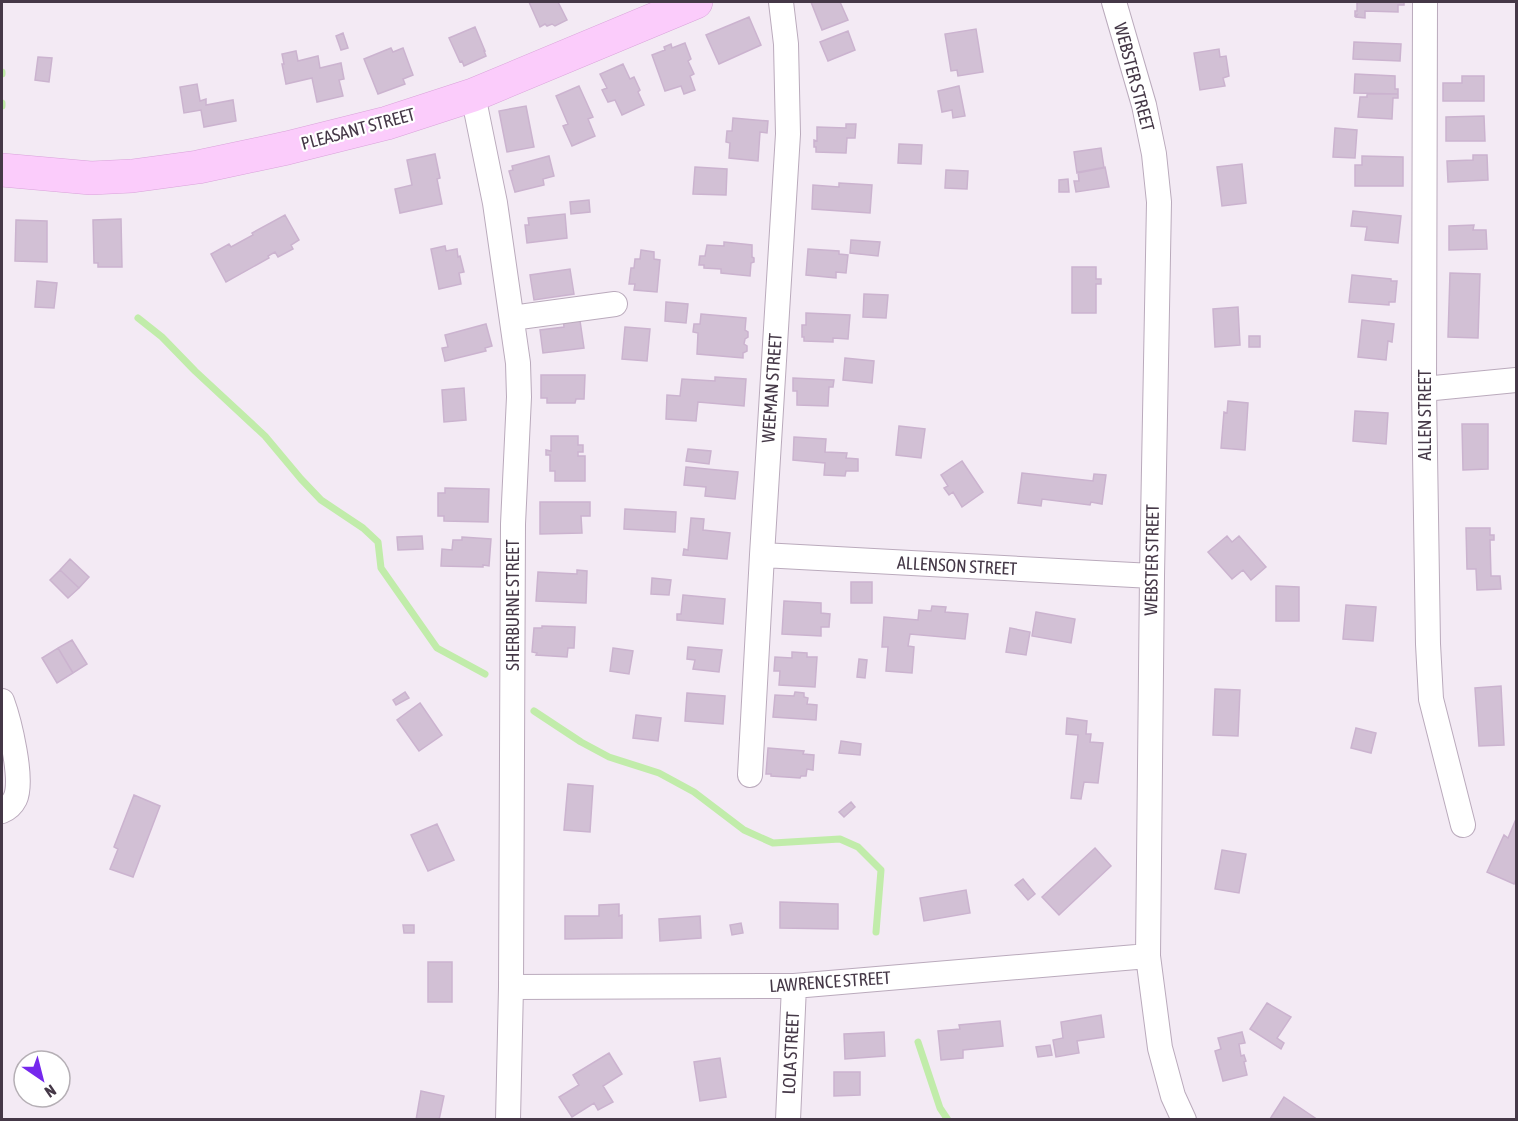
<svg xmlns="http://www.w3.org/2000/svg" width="1518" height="1121" font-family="'Asap Condensed',sans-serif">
	<rect width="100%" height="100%" fill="#f3eaf4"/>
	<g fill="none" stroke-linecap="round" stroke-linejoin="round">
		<path stroke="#c1ecaa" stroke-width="7" d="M2,72V74
			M2,103V106
			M138,318L162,337L195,371L265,436L301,479L321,500L363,528L378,542L381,568L437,648L485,674
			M534,711L581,742L609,757L659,773L694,792L744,830L773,843L840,839L858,847L881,870L876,932
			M918,1042L940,1108L948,1120"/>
	</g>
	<path fill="#d2c0d5" stroke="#cbb3cf" stroke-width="1.5" d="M529,2H558L567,20L555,26L552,24L547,26L545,24L540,27Z
		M811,2H840L848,20L822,30Z
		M1357,2H1404V5H1398V12L1365,11V18L1356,17L1357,15L1355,16V11H1357Z
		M749,17L761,45L719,64L706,35Z
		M475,27L485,51H484L486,56L464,66L462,61L460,62L449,38Z
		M976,29L983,72L958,76L957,70L951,71L945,34Z
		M848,31L855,50L828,61L820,42Z
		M343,33L348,48L341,50L336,36Z
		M1354,42L1401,44L1400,61L1353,59Z
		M685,43L691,59L688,61L694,74L690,76L695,90L684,94L681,86L665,91L652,55L665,50L664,47L671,44L672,48Z
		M391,48L393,52L403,48L413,75L403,79L405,84L378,94L364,59Z
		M1219,49L1220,57L1226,56L1229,76L1223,78L1225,86L1200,90L1194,53Z
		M296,51L298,61L318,56L320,68L341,63L344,79L339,80L343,96L317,102L312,78L286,84L282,64H284L282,54Z
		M38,57L52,58L49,82L35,80Z
		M623,64L630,79L634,77L640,90L638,92L644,105L622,115L615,100L608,102L602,90L607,88L600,74Z
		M1355,74L1395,76V89H1398V94L1354,93Z
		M1462,76H1484V101H1443V83H1462Z
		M197,84L200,101L206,99V105L233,100L236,121L204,127L201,110L184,113L180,87Z
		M579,86L593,117L588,119L595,136L572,146L563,126L568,124L556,96Z
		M959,86L965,116L953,118L952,110L942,112L938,91Z
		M1367,94H1398V98H1393L1392,119L1358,117L1360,97H1367Z
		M526,106L534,147L507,152L499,111Z
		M1484,116L1485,141H1446V117Z
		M733,118L768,121L767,133L760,132L758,161L729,158L730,143L726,142L727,131H732Z
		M846,124H856L855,138H847L846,153L816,152V147H814V140L817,141V127L846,128Z
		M1335,128L1357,130L1355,158L1333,157Z
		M899,144L922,145L921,164L898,163Z
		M1101,148L1104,168L1077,173L1074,152Z
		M435,154L440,178L437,179L442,204L400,213L395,189L412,185L407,160Z
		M1473,155H1487L1488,180L1448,182L1447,161L1473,160Z
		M549,156L554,176L543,179L544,185L515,192L509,171L513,170L512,166Z
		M1362,156L1403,157V186H1355V165H1362Z
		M1242,164L1246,203L1222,206L1217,167Z
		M695,167L727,169L726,195L693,194Z
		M1105,167L1109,187L1076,192L1074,181H1079L1078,172Z
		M946,170L968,171L967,189L945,188Z
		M1068,179L1069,192H1059V180Z
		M839,183L872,185L870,213L812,209L813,185L839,187Z
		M589,200L590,212L571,214L570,202Z
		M1353,211L1401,216L1398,243L1365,240L1367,227L1351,226Z
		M565,214L567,238L527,243L525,225H529L528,218Z
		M285,215L299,240L291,245L293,249L278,257L275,252L268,256L269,258L226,282L211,254L229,244L231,247L253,235L252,233Z
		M121,219L122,267H98V263H94L93,220Z
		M16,220L47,221V262L15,261Z
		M1474,225L1473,230H1486L1487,249L1449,250V226Z
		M851,240L880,242L878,256L850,253Z
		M724,242L752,245V257L754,258V262L751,263L750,276L721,273V269L704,268V265H699L700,256H705L707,245L724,246Z
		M445,246L446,251L457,249L458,257L460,256L464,272L459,273L461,284L439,289L431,249Z
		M808,249L839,251V254L848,255L846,273L836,272V278L806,275Z
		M641,250L654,252V259L660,260L657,292L634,290L635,284H629L631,268H634L635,259H640Z
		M1072,267H1096V279H1101V284H1096V313H1072Z
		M570,269L574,294L534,300L530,275Z
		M1450,273L1480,274L1478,338L1448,337Z
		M1352,275L1391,279V281H1397L1395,302H1389V305L1349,302Z
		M37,281L57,283L54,308L35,307Z
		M864,294L888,295L886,318L863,317Z
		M666,302L688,304L686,323L665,321Z
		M1238,307L1240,345L1215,347L1213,309Z
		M806,313L850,315L848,339L833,338V342L804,341V337H802V325H806Z
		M579,314L584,348L543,353L540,330L564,327L563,316Z
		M701,314L746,318L745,330L748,332V337L745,339L744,344L747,346V351L743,353V358L697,354L698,333L693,332L694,324H700Z
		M1362,320L1394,324L1392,342L1388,341L1386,360L1358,357Z
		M486,324L492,346L485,348L486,351L445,361L442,348L448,347L445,335Z
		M625,327L650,329L647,361L622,359Z
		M1249,336H1260V347H1249Z
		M845,358L874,361L872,383L843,380Z
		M541,375H585L584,399H576L575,403H547V398H541Z
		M715,377L746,379L744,406L698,402L696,421L666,419L667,395L680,396L682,379L715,381Z
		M793,378L834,380L833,387H829L828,406L797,405V391H793Z
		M464,388L466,420L444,422L442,390Z
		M1228,401L1248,403L1245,450L1221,448L1224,412L1227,413Z
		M1355,411L1388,413L1386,444L1353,441Z
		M1462,424H1488V469L1463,470Z
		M899,426L925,429L921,458L896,455Z
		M551,436H578V445H583V452H578V456H585V481H555V471H550V455H546V450L551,451Z
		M794,437L826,439L825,452L847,453L846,458L858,459V471H846L845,476L824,475L825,463L793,460Z
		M688,449L711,451L709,464L686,461Z
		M962,461L983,492L962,507L953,492L949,495L944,488L948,486L941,475Z
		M686,467L738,472L735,499L705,496L706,487L684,485Z
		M1022,473L1093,481L1094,474L1106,475L1102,504L1091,502L1090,505L1042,499L1041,506L1018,503Z
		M445,488L489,489L488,522L444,521V516H438V493H445Z
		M540,502H590V516H581L582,533L540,534Z
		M625,509L676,512L675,532L624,529Z
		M691,518L704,519L703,530L730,533L727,559L683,555L684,549L688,550Z
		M1466,528H1490V535H1494V540H1490L1491,576H1500L1501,589L1477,590L1476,569H1467Z
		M422,536L423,549L398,550L397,537Z
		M1227,536L1232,542L1239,536L1266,567L1251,580L1243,570L1232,579L1208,552Z
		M462,537L491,539L489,566L483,565V567L441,566L442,549L452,550L453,540H462Z
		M70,559L89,577L79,588L60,570Z
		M60,570L79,588L68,598L50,580Z
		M577,570L587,571L586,603L536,601L538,572L577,574Z
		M652,578L671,580L669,595L651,594Z
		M851,582H872V603H851Z
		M1276,586L1299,587V621H1276Z
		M683,595L725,599L723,624L677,620V614H681Z
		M784,601L821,603V613L830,614L829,627H821V636L782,634Z
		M1346,605L1376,607L1373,641L1343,639Z
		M932,606L946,607L945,612L968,614L965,639L910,634L908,646L914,647L912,673L886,671L888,647H882L884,617L918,620L919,610L931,611Z
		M1036,612L1075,619L1071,643L1032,636Z
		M542,626L575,627L574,648H568L567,657L536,655L537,653L532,652L534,628H542Z
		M1010,628L1030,632L1026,655L1006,652Z
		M72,640L87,664L73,673L58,648Z
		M688,647L722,650L719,672L693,669L695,660L687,659Z
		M58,648L73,673L57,683L42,658Z
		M613,648L633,651L629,674L610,671Z
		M792,652L807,653V657H817L815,687L779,685L780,671H774L775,657L792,658Z
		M859,659L867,660L865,678L857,677Z
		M1501,686L1504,745L1479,746L1475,688Z
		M1215,689L1240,690L1238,736L1213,735Z
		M405,692L409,698L396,705L393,700Z
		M795,692L804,693V697L808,698L807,704L817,705L816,720L773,717L775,695L794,696Z
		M687,693L725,696L723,724L685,721Z
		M420,703L442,735L419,751L397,720Z
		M636,715L661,718L658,741L633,738Z
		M1067,718L1087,721L1086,734H1091L1090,742L1103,743L1098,783L1084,782L1081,799L1071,798L1078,735L1066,734Z
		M1356,728L1376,733L1371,753L1351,748Z
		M841,741L861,744L860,755L839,753Z
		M768,748L804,751L803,754L814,755L813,770L807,769L806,776H801L800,778L771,776V774H766Z
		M568,784L593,786L590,832L564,830Z
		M134,795L160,806L133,877L110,869L118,849L114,847Z
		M851,802L855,807L844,817L839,812Z
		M1516,819V879L1514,884L1487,872L1504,835L1508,838Z
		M437,824L454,860L428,871L411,835Z
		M1095,848L1111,866L1059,915L1042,897Z
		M1222,850L1246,854L1239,893L1215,889Z
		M1023,879L1035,894L1028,900L1015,885Z
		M966,890L970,913L924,921L920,898Z
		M780,902L838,904V929L780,928Z
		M619,904V916L622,915V938L565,939V916H599V905Z
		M700,916L701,938L660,941L659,919Z
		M741,923L743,933L732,935L730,925Z
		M403,925H414V933H404Z
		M428,962H452V1002H428Z
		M1267,1003L1291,1017L1277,1038L1284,1043L1281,1049L1250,1029Z
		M1101,1015L1104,1037L1077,1041L1079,1053L1056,1057L1053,1040L1063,1038L1061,1022Z
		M1000,1021L1003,1046L963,1050V1058L941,1060L938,1031L960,1029L959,1025Z
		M884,1032L885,1056L845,1059L844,1034Z
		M1242,1032L1245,1043L1239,1044L1241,1056L1244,1055L1246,1061L1244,1062L1247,1075L1223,1081L1215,1051L1221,1049L1218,1038Z
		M1050,1045L1052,1055L1038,1057L1036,1047Z
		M609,1053L622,1074L603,1086L613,1102L598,1110L594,1103L572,1117L559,1097L579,1085L573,1075Z
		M720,1058L726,1097L700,1101L694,1062Z
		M834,1072H860V1095L834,1096Z
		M421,1091L444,1096L439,1120H416Z
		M1284,1097L1318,1120L1270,1119Z"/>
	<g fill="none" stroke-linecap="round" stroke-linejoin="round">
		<g stroke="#baaabc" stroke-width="26">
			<path id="minor" d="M1114,2L1144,105L1154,154L1159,202L1152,576L1148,956L1160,1048L1173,1096L1184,1120
				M1425,2L1424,389L1428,644L1431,699L1463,825
				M473,95L495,203L518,363L519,397L513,524L511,987L508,1120
				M512,318L615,304
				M1424,389L1516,380
				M762,555L1152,576
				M2,701C9,720 24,780 15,799C12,805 7,809 2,811
				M750,775L762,555L788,134L786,44L781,2
				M511,987L794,986L1148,956
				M788,1120L794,986"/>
		</g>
		<g stroke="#d9a3da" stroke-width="34">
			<path id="secondary" d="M2,170L91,178L132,176L198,167L287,148L387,123L473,95L696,2"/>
		</g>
		<use href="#minor" stroke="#fff" stroke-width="24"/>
		<use href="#secondary" stroke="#fbccfb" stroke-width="33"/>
	</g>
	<g text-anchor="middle" stroke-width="4.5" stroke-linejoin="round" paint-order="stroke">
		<g font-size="18" fill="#453847" stroke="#fff">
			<text transform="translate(1134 77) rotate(75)" y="6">WEBSTER STREET</text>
			<text transform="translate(358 129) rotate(-15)" y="6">PLEASANT STREET</text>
			<text transform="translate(772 388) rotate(-86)" y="6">WEEMAN STREET</text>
			<text transform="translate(1425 415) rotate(-90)" y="6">ALLEN STREET</text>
			<text transform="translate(1152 560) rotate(-89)" y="6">WEBSTER STREET</text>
			<text transform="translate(957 566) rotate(3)" y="6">ALLENSON STREET</text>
			<text transform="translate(513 605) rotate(-90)" y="6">SHERBURNE STREET</text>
			<text transform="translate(830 982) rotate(-4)" y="6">LAWRENCE STREET</text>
			<text transform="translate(791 1053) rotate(-87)" y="6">LOLA STREET</text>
		</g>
	</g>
	<rect width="1518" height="1121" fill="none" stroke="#453847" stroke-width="6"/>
	<g transform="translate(42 1079) rotate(145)"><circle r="28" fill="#ffffff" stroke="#b5afb5" stroke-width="1.5"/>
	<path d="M0-4.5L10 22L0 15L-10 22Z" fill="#7628ed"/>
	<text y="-9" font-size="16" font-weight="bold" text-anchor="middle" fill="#453847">N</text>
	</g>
</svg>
